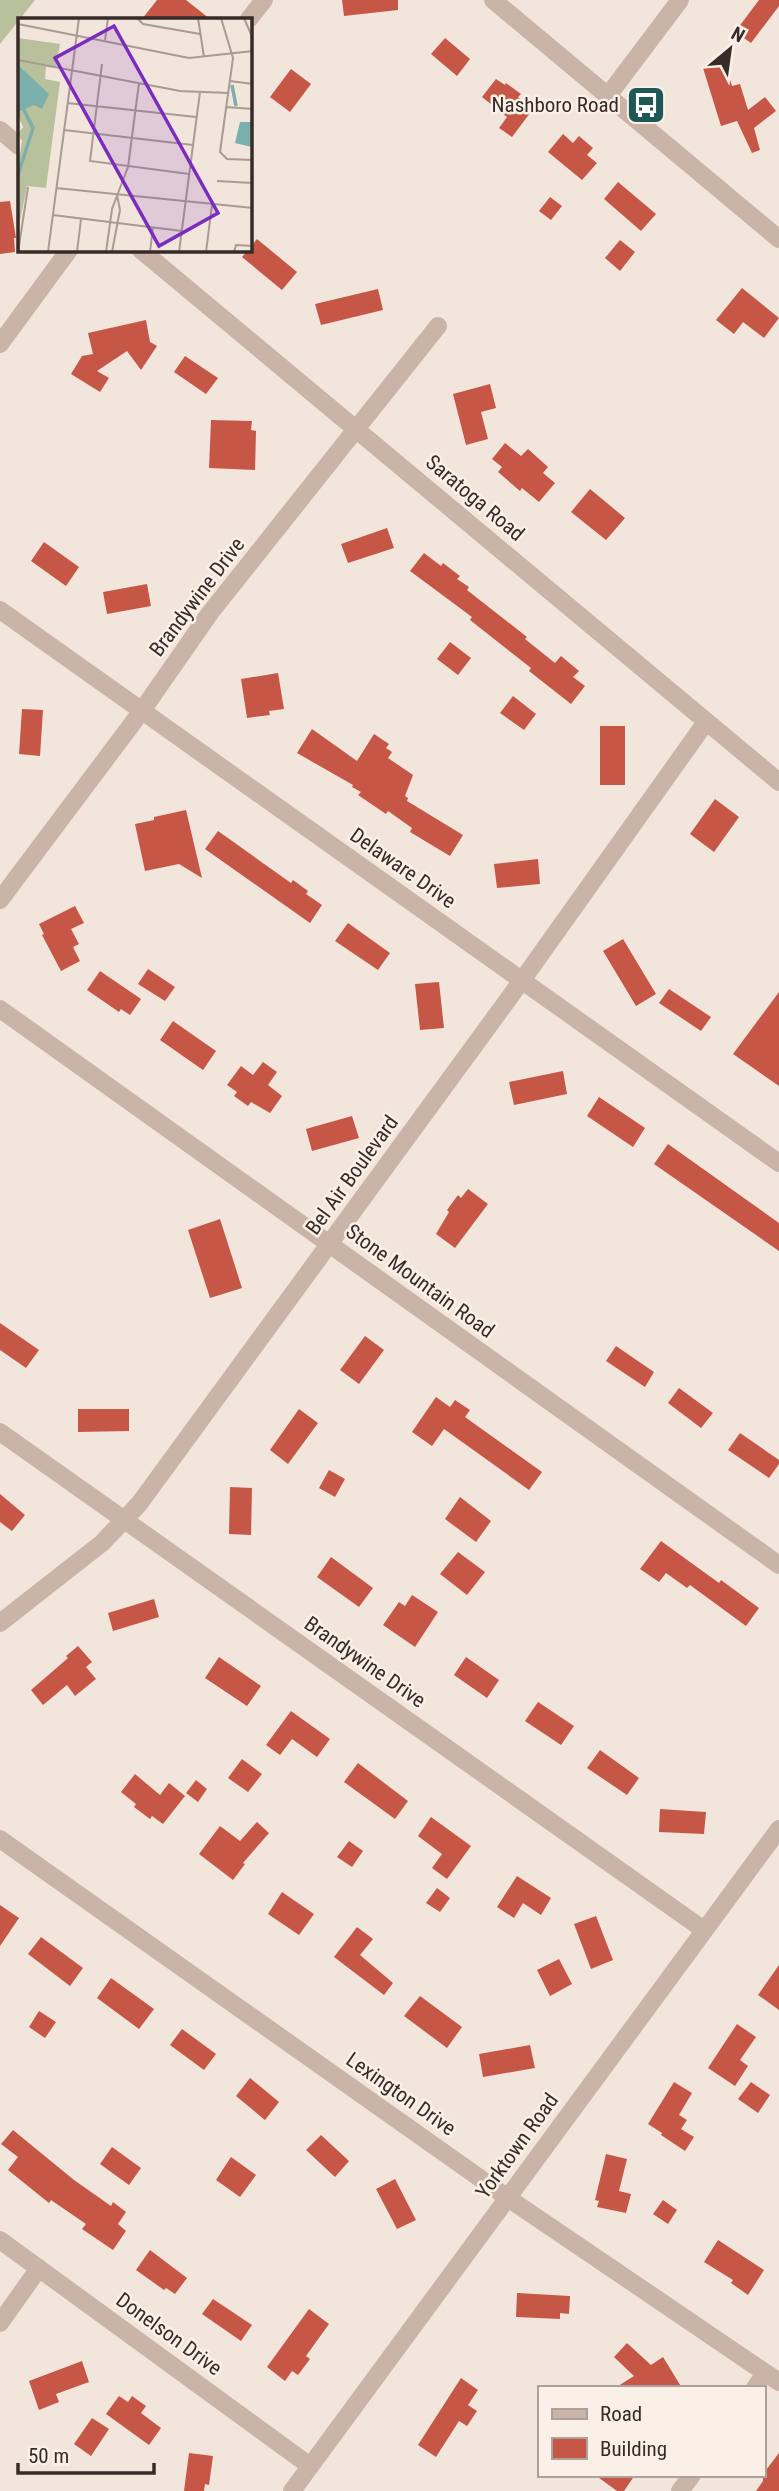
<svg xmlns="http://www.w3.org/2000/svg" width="779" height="2491" font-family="'Roboto Condensed',sans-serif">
	<rect width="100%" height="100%" fill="#f2e5dc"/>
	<path fill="#b8c19c" d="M0,0H35L0,44Z"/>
	<path fill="#c65746" d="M157,0H186L210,19H142Z
		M342,0H398V10L344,16Z
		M759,0H779V6L751,43L735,32Z
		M445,38L470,59L457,76L431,54Z
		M724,61L732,86L740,84L748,110L765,97L776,111L754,128L760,150L752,153L737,121L721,126L703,68Z
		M291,69L311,84L290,112L270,97Z
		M496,79L505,85L506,83L521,94L518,97L533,109L512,137L499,128L507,117L482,97Z
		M563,134L573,143L579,136L593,148L587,155L597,163L582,180L548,152Z
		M618,182L656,214L641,231L604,199Z
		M550,197L562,206L551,220L539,211Z
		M10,201L16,238H14L15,252L0,254V202Z
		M257,239L297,272L282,290L242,257Z
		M620,240L635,252L620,271L605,258Z
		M742,288L779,318L764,338L743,322L734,334L716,320Z
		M378,289L383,310L321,325L315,304Z
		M146,320L150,342L157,346L141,370L127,351L97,371L109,378L100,392L71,374L82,356L93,354L88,333Z
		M185,356L218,378L206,394L174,372Z
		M490,384L496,408L481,412L488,439L466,445L453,394Z
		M211,420L252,421L251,430L256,431L255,470L209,468Z
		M505,443L521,456L528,449L548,467L543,473L555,483L539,502L522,488L520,491L498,472L502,467L492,459Z
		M590,489L625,518L606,540L571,512Z
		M387,528L394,548L348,563L341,544Z
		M44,542L79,567L66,586L31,561Z
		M424,553L441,566L443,563L460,576L457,579L469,587L467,590L527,637L525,639L555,663L561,656L579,671L573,677L585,686L571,704L529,671L531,668L470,620L472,617L410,571Z
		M147,584L151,606L107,614L103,592Z
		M450,642L471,658L458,675L437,659Z
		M278,673L284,709L269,711L270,715L247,718L241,679Z
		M513,696L536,714L524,730L500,713Z
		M22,709L43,710L40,756L19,754Z
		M600,726H625V785H600Z
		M312,729L357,761L374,734L389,744L386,748L392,752L388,758L413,775L405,796L408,798L407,801L463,835L450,856L410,832L412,828L388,811L386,814L358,795L361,792L352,787L353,785L297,753Z
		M715,799L739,817L714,852L690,834Z
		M186,810L202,878L179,864L145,871L135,824L154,820V817Z
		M218,831L291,883L293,880L308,891L306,894L322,905L310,923L205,849Z
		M538,859L540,884L497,888L494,864Z
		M75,906L84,923L71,929L79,944L73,947L80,961L61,971L42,935L44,934L39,924Z
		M348,923L390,953L378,970L335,941Z
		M623,939L656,994L636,1006L603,951Z
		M148,969L175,987L165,1001L138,984Z
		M100,971L141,999L130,1015L121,1009L119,1012L87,990Z
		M439,982L444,1028L420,1030L415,984Z
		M669,989L711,1017L701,1031L659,1003Z
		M779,992V1086L733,1054Z
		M173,1021L216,1051L203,1070L160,1040Z
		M263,1062L277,1072L268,1085L282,1096L270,1113L251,1102L248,1106L234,1096L237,1092L227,1085L241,1066L253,1075Z
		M563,1071L567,1094L514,1105L509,1082Z
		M599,1097L645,1128L633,1147L587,1116Z
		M352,1116L359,1138L312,1151L306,1129Z
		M668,1144L779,1223V1251L654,1164Z
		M468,1189L488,1204L455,1248L436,1234L449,1212L447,1210L458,1195L461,1198Z
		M220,1219L242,1288L210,1298L188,1230Z
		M0,1323L39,1350L26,1368L0,1350Z
		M365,1336L384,1350L359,1384L340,1370Z
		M616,1346L654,1372L645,1387L606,1361Z
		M679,1388L713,1413L701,1428L668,1403Z
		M436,1397L450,1407L455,1400L470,1410L465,1417L542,1472L529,1490L444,1429L432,1446L412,1432Z
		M78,1409H129V1431L78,1432Z
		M299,1409L318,1423L288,1464L270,1450Z
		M740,1433L779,1460V1464L769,1478L728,1450Z
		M329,1470L345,1479L335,1497L319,1488Z
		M230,1487L252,1488L251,1535L229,1534Z
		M0,1494L25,1515L12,1531L0,1522Z
		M460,1497L491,1521L476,1542L445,1519Z
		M661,1541L719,1583L721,1580L759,1608L746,1626L690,1585L687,1588L666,1573L659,1582L640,1569Z
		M458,1552L485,1572L467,1595L440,1574Z
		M331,1557L373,1588L359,1607L317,1577Z
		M412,1595L438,1612L415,1647L383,1625L399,1602L405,1606Z
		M154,1599L159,1617L113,1631L108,1613Z
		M78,1646L92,1662L86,1667L96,1679L75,1696L67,1685L43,1705L31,1690L68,1658L66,1656Z
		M219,1657L261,1686L247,1706L205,1678Z
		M466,1657L499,1680L487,1698L454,1675Z
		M538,1702L574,1726L561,1745L525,1721Z
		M291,1711L330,1739L317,1757L292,1739L280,1755L266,1745Z
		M600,1750L639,1778L627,1795L587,1768Z
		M242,1759L262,1774L248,1792L228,1778Z
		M358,1763L408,1801L395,1819L344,1782Z
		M135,1774L160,1795L169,1783L185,1796L163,1824L152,1816L150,1819L134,1807L136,1804L121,1792Z
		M196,1780L207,1789L198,1802L186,1793Z
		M660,1809L706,1812L704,1834L659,1832Z
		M431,1817L471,1846L447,1879L432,1868L442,1854L418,1836Z
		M257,1822L269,1833L243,1863L245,1864L233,1880L199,1854L220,1826L240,1841Z
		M349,1841L363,1851L352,1867L337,1857Z
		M517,1876L551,1898L541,1915L523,1903L514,1918L497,1907Z
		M437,1888L450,1898L440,1912L426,1903Z
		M282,1892L314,1914L299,1935L268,1914Z
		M0,1905L19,1918L0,1946Z
		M596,1916L613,1960L591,1969L574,1924Z
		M357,1927L373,1939L360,1955L393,1983L384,1995L334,1957Z
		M41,1937L83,1968L70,1986L28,1954Z
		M559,1959L572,1984L550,1996L537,1970Z
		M779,1965V2010L758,1995Z
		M111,1978L154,2009L139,2029L97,1998Z
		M420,1996L462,2027L447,2048L404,2016Z
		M39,2011L56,2022L45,2038L29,2027Z
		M737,2024L756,2037L740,2060L748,2066L735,2086L708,2068Z
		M182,2029L216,2054L204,2070L170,2045Z
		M530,2045L535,2068L483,2077L479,2054Z
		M250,2078L279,2102L265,2120L236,2096Z
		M674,2082L692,2093L679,2115L687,2120L681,2129L694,2137L685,2151L661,2135L662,2133L648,2124Z
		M751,2082L770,2095L758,2113L738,2099Z
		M13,2130L74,2180L111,2206L113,2202L126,2212L118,2224L126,2231L113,2250L82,2229L86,2224L51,2200L49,2203L8,2170L18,2157L1,2144Z
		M321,2135L349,2161L335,2177L306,2150Z
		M112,2147L141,2168L129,2185L100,2164Z
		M606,2154L627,2159L619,2191L631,2194L626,2213L597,2207L599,2201L595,2200Z
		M231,2157L256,2175L240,2197L216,2180Z
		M395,2179L416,2220L397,2229L376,2189Z
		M663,2200L677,2210L668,2224L653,2214Z
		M718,2240L764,2270L748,2295L731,2283L733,2280L704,2262Z
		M150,2250L187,2278L175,2294L166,2288L164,2290L136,2270Z
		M517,2293L570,2296L569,2314L560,2313V2319L516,2317Z
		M213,2299L252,2325L241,2341L202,2314Z
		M309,2309L329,2324L306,2356L310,2359L298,2375L292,2371L285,2381L267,2367Z
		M627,2343L651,2365L663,2357L682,2388H615L634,2376L614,2357Z
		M82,2361L89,2382L56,2394L59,2402L39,2410L29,2381Z
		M461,2378L478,2390L468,2405L477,2411L467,2426L459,2421L436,2457L418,2445Z
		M119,2396L128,2402L132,2396L146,2406L141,2413L161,2428L149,2445L106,2414Z
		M92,2418L109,2429L91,2456L74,2444Z
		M189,2453L213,2456L209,2485L205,2484L204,2491H184Z
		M779,2453V2491H756L763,2481V2474Z
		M595,2475H635L624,2491H617Z"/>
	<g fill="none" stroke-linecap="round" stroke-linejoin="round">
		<path stroke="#cab4a8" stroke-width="18" d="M493,0L779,239
			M249,19L264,0
			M607,97L680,0
			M0,130L19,146
			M141,250L779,782
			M0,344L69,250
			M0,610L779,1163
			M0,900L141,712L210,613L438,326
			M0,1009L779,1565
			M0,1432L704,1930
			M0,1623L102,1543L139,1504L523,979L706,722
			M0,1839L508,2198L779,2382
			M0,2240L310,2466
			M0,2323L39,2268
			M755,2388L765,2373
			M292,2491L779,1829
			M680,2491L692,2475"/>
	</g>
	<defs>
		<g id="bus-square" transform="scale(2.0125)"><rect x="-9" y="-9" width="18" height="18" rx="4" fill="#1d5856" stroke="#faf0e8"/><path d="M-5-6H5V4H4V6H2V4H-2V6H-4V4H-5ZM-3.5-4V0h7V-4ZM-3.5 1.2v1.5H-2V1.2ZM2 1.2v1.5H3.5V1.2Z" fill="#fff"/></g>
	</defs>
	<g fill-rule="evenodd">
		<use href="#bus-square" x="646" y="105"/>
	</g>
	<g text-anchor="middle" stroke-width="5" stroke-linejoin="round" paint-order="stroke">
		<g font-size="21" fill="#372b28" stroke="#faf0e8" text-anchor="end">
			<text x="619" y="112">Nashboro Road</text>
		</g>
		<g font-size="21" fill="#372b28" stroke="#faf0e8">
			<text transform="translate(475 498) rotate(40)" y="7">Saratoga Road</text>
			<text transform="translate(197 597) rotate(-53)" y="7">Brandywine Drive</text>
			<text transform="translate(403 868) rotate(35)" y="7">Delaware Drive</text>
			<text transform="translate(352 1175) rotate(-54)" y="7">Bel Air Boulevard</text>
			<text transform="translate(420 1281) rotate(36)" y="7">Stone Mountain Road</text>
			<text transform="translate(365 1662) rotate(35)" y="7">Brandywine Drive</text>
			<text transform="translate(401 2094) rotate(35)" y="7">Lexington Drive</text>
			<text transform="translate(517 2146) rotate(-54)" y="7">Yorktown Road</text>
			<text transform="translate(169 2334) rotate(36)" y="7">Donelson Drive</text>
		</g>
	</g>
	<g transform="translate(18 18)">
		<rect width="234" height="234" fill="#f2e5dc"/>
		<path d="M0,20L42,26L38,50L28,49L27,61L42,64L28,170L9,168L1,208L0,148L4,123L0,116L5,109L0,98Z" fill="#b8c19c"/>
		<path d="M0,47L31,76L24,91L16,87L0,94ZM222,104H234V129L217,125Z" fill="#7bafac"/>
		<path fill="none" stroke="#7bafac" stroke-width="3.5" d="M214,67L218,88M0,157L15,110L5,90"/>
		<path fill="none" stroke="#a79b94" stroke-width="2" d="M119,0L125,6L182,16M180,0L186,39M203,0L215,40L202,134L209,141L235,142M226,0L235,21M0,6L171,40L235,33M87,22L90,0M0,42L162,73L210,75M84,46L72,143L171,156M212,63L235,66M49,85L178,99M208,89L235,91M46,112L175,127M199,163L235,165M38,170L235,190M35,197L164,213M0,234L10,169M30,234L61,0M59,234L63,201M88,234L94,191L110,149L121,65M94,234L102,192L99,177M132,234L135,209M161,234L182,74M188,234L194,187M216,234L218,227L235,228"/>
		<path fill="#7b2cbf" fill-opacity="0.15" stroke="#7b2cbf" stroke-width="3.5" d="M96,8L200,195L141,228L37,40Z"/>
		<rect width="234" height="234" fill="none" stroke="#372b28" stroke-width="3.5"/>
	</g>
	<rect x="538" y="2386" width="228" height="91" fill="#faf0e8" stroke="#aca19b" stroke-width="2"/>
	<rect x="552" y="2409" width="35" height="10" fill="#cab4a8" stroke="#aca19b" stroke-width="2"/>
	<text x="600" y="2421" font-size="21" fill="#372b28">Road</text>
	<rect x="552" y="2438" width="35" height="21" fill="#c65746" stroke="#aca19b" stroke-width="2"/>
	<text x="600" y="2456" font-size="21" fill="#372b28">Building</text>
	<g transform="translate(730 49) rotate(29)" stroke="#faf0e8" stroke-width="5" paint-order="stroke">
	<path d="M0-5L12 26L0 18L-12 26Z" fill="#372b28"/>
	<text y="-10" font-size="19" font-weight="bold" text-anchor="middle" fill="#372b28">N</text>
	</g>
	<path d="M18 2463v10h136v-10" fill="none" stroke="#372b28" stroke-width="3.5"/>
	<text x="28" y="2463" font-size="21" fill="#372b28" stroke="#faf0e8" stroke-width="5" paint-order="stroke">50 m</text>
</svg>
